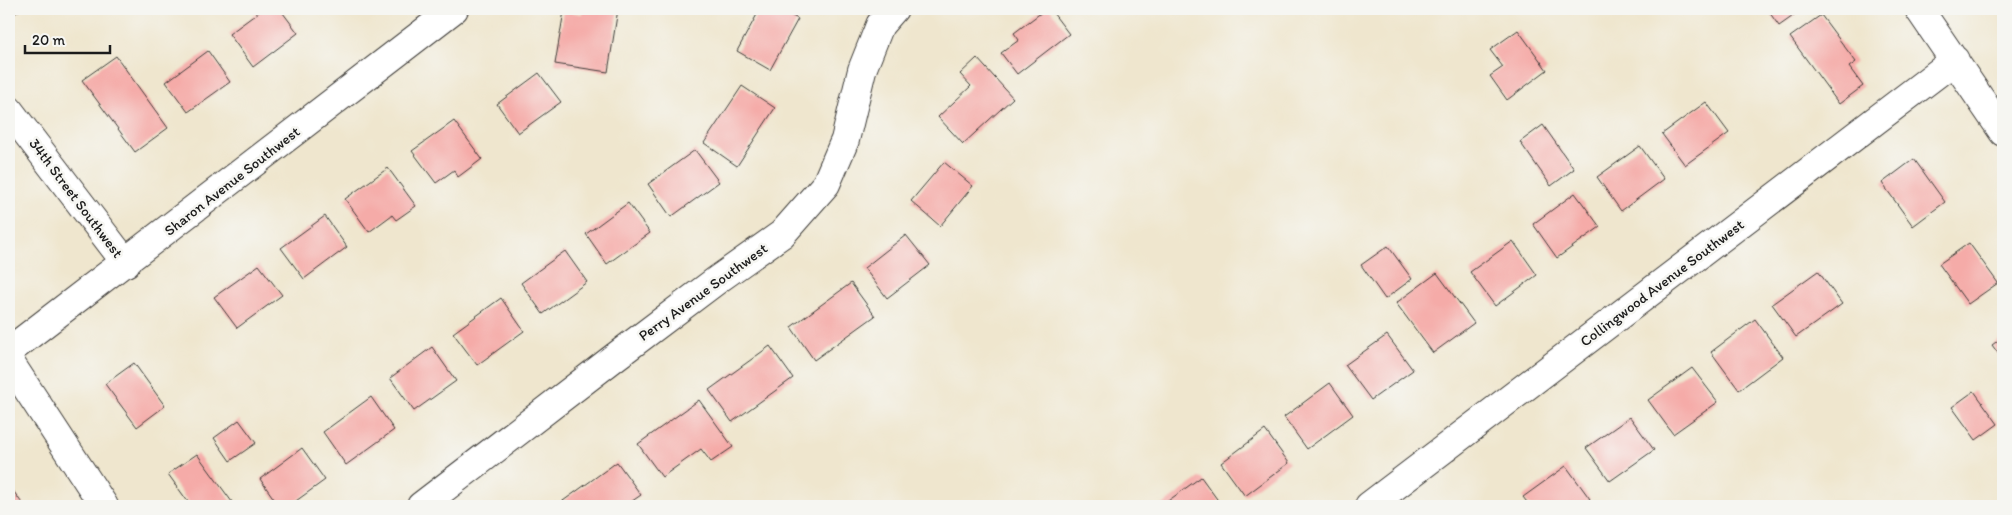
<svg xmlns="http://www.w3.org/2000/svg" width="2012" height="515" font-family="Itim,sans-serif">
	<rect width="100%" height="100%" fill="#f6f6f2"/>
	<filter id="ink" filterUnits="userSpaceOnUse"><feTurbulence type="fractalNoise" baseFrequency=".02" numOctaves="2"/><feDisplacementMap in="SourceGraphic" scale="10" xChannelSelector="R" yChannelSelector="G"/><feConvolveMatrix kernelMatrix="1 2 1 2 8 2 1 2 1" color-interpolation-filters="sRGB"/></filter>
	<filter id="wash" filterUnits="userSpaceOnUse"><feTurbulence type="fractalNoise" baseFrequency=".0096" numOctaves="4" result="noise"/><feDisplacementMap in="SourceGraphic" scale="20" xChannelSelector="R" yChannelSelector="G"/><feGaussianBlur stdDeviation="1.12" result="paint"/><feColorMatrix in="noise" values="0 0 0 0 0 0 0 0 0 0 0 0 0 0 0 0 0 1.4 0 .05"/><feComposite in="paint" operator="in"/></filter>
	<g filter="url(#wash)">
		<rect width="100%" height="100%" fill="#efe6ce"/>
		<g id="blocks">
			<path fill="#f5aba8" d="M9,9H21L9,18Z
				M263,9H280L298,33L253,67L229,34Z
				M583,9H618L608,72L555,64L564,11L582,14Z
				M760,9H779L798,19L770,70L737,51Z
				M1046,9H1050L1069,34L1017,74L1001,53L1019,40L1014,33Z
				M1767,9H1803L1779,26Z
				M1821,15L1856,62L1849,67L1863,86L1839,104L1790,37Z
				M1518,30L1547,70L1507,100L1490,76L1503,67L1490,50Z
				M208,51L230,82L188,112L166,82Z
				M116,56L168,128L135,152L82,80Z
				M977,58L1013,98L963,144L938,117L971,86L960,74Z
				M539,73L561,102L518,133L497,104Z
				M742,86L775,108L737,166L704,143Z
				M1706,102L1729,133L1685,165L1662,134Z
				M454,121L482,159L458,177L454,170L436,183L412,151Z
				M1543,125L1574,169L1551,186L1520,142Z
				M1640,146L1664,179L1621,211L1597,177Z
				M695,150L719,182L671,217L648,184Z
				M1914,159L1945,202L1913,226L1882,183Z
				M944,162L973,186L940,226L911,201Z
				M388,168L416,206L396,220L392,215L369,232L345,199Z
				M1575,193L1600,227L1557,258L1533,224Z
				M628,203L650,233L607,264L586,234Z
				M325,216L347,247L304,279L281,248Z
				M906,235L930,265L887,298L864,268Z
				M1513,241L1537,275L1495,306L1470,272Z
				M1969,243L1998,283L1968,304L1939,264Z
				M1388,246L1412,279L1385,299L1361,265Z
				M565,251L587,282L543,314L521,283Z
				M259,265L282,295L237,328L214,297Z
				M1818,271L1842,304L1796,337L1772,304Z
				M1437,273L1474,323L1433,353L1396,303Z
				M851,283L875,316L814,360L791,327Z
				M501,298L524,331L477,365L453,333Z
				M1755,319L1783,357L1739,390L1711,352Z
				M1387,335L1413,370L1371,400L1345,365Z
				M2003,337V360L1992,345Z
				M770,346L793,378L732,422L709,390Z
				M432,347L456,381L414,411L390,378Z
				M134,363L165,406L137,427L105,384Z
				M1692,368L1718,402L1673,434L1648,400Z
				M1330,383L1353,415L1307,449L1284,417Z
				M1974,391L1998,424L1976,440L1952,407Z
				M371,397L394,430L346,465L323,432Z
				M699,400L733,447L711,462L701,449L662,477L638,444Z
				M1630,417L1654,450L1610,481L1586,448Z
				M239,420L256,443L230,461L214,438Z
				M1265,430L1289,463L1245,496L1221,463Z
				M302,448L325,480L289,506H279L260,479Z
				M197,454L235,506H191L168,474Z
				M617,462L641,495L625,506H556Z
				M1566,466L1590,499L1579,506H1530L1523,497Z
				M1201,477L1222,506H1161Z
				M9,485L24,506H9Z"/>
		</g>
	</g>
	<g filter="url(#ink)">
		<use href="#blocks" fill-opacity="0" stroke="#3c3a37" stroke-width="1"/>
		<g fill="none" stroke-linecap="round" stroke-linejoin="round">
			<g stroke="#3c3a37" stroke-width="30">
				<path id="minor" d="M1919,9L2003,132
					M9,110L126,263
					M9,351L454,9
					M9,361L104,506
					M421,506L615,357L717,280L782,234L826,184L845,140L862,70L880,25L894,9
					M1369,506L1955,60"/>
			</g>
			<use href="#minor" stroke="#fff" stroke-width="28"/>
		</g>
	</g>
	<g text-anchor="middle" stroke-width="5" stroke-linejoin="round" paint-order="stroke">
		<g font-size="15" fill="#1c1c1c" stroke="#f6f6f2">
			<text transform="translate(232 181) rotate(-38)" y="5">Sharon Avenue Southwest</text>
			<text transform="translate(76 198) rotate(53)" y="5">34th Street Southwest</text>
			<text transform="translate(1662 283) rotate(-37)" y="5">Collingwood Avenue Southwest</text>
			<text transform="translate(703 292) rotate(-36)" y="5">Perry Avenue Southwest</text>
		</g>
	</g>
	<rect width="2012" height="515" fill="none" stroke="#f6f6f2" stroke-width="30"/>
	<path d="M25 45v8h85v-8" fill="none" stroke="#1c1c1c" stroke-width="2.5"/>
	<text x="32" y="45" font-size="15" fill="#1c1c1c" stroke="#f6f6f2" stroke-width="4" paint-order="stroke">20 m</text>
</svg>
